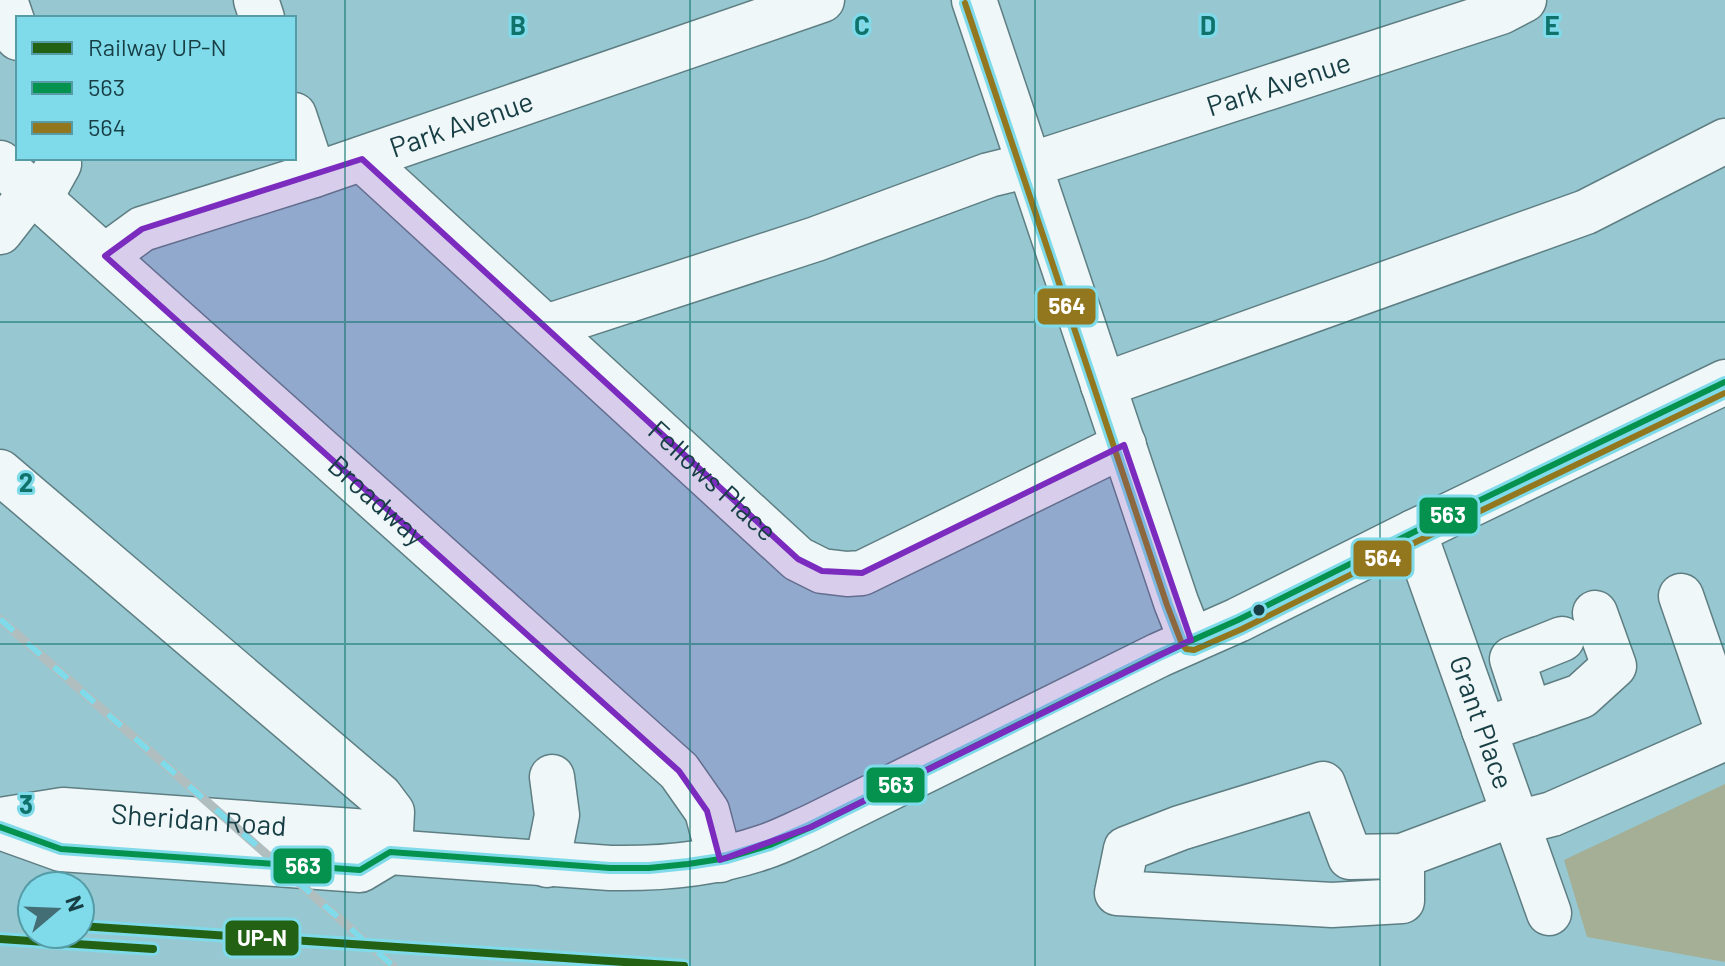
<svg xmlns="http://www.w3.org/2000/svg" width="1725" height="966" font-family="Barlow,sans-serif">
	<rect width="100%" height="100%" fill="#97c8d1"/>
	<path fill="#a4af95" d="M1725,784V962L1587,937L1564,860Z"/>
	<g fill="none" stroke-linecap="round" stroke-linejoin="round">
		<g stroke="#5e7e83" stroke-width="47">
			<g id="minor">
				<path d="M5,0L18,38"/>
				<path d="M256,0L262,18"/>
				<path d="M974,0L1176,602L1191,640"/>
				<path d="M294,115L314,175"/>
				<path id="s1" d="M362,159L798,559L822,571L847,574L862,573L1124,445"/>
				<path id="s2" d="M0,163L679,771L707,811L720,860"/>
				<path d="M40,198L59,164L57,158"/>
				<path d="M0,232L32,191"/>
				<path id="s3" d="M105,256L142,229L314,175L822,0"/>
				<path id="s4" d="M546,327L816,239L989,175L1030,165L1501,12L1524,0"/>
				<path d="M1103,385L1586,212L1725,141"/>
				<path d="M0,472L380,796L392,812L390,852"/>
				<path id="s5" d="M1414,532L1549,913"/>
				<path d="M1681,596L1725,723"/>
				<path d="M1530,714L1512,659L1562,639"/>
				<path d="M1484,730L1581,696L1614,666L1595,613"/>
				<path d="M1517,823L1552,814L1725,738"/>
				<path d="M1402,856L1350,857L1323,784L1180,828L1126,849L1117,893L1332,905L1402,901V856L1514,814"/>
				<path d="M547,865L557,815L552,777"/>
			</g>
		</g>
		<g stroke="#5e7e83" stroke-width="47">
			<g id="highway">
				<path id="s6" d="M0,820L63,810L368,832L390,852"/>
				<path d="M0,827L61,849L360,870L390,852L610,868C662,869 715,864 764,847C780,842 795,834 811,827L1159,655L1238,620L1414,532L1725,382"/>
			</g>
		</g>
		<use href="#minor" stroke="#eff7f8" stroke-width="44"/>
		<use href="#highway" stroke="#eff7f8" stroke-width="44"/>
		<g stroke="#b0bec0" stroke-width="9">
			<path id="rail" d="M0,619L393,966"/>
		</g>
		<use href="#rail" stroke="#7fdae9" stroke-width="6" stroke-dasharray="18" stroke-linecap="butt"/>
		<g stroke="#7fdae9" stroke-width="12">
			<path id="bus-1" d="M0,827L61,849L360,870L390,852L610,868H649L688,864L727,858L770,845L811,827L1159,655L1238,620L1414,532L1725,382"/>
		</g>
		<g stroke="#7fdae9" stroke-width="12">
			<path id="bus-2" d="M965,3L1167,605L1182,644L1186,649L1194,650L1242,629L1418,541L1725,393"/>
		</g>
		<use href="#bus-1" stroke="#05914e" stroke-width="6"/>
		<use href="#bus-2" stroke="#92771f" stroke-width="6"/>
		<g stroke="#7fdae9" stroke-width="14">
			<path id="rail-1" d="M80,926L684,966
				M0,939L153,949"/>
		</g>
		<use href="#rail-1" stroke="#236214" stroke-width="8"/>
	</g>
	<path fill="#7b2cbf" fill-opacity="0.2" stroke="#7b2cbf" stroke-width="6" stroke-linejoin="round" d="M362,159L798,559L822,571L862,573L1124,445L1191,640L811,827L720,860L707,811L679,771L105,256L142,229Z"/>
	<path fill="none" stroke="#0f736c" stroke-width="2" stroke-opacity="0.55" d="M345,0V966M690,0V966M1035,0V966M1380,0V966M0,322H1725M0,644H1725"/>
	<circle fill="#173e44" stroke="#7fdae9" stroke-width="3" cx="1259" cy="610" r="7"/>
	<g text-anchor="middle" stroke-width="6" stroke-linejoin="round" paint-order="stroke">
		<g font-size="28" fill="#173e44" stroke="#7fdae9">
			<text dy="10" stroke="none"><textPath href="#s4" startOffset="772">Park Avenue</textPath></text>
			<text dy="10" stroke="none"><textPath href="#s3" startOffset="382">Park Avenue</textPath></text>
			<text dy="10" stroke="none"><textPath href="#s1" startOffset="476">Fellows Place</textPath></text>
			<text dy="10" stroke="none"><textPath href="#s2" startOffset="506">Broadway</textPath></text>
			<text dy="10" stroke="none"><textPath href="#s5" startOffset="202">Grant Place</textPath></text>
			<text dy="10" stroke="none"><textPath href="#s6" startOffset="200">Sheridan Road</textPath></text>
		</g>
	</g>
	<g font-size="26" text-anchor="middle" font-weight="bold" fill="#0f736c" stroke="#7fdae9" stroke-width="6" stroke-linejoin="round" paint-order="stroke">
		<text x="518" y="35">B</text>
		<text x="862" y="35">C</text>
		<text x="1208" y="35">D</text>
		<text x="1552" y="35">E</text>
		<text x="26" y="492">2</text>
		<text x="26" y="814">3</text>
	</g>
	<g stroke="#7fdae9" stroke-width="3">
		<rect x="1036" y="287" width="61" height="39" rx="8" fill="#92771f"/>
		<rect x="1418" y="496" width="61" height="39" rx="8" fill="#05914e"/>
		<rect x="1352" y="539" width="61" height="39" rx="8" fill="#92771f"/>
		<rect x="865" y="766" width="61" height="38" rx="8" fill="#05914e"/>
		<rect x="272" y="847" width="61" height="38" rx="8" fill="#05914e"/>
		<rect x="224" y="919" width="76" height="38" rx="8" fill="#236214"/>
	</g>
	<g font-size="22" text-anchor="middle" font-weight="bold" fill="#fff">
		<text x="1067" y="314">564</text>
		<text x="1448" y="523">563</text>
		<text x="1383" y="566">564</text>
		<text x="896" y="793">563</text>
		<text x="303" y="874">563</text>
		<text x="262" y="946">UP-N</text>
	</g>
	<rect x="16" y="16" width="280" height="144" fill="#7fdae9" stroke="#559ca7" stroke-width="2"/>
	<rect x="32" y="42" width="40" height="12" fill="#236214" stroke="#559ca7" stroke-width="2"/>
	<text x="88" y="56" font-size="24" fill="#173e44">Railway UP-N</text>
	<rect x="32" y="82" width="40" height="12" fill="#05914e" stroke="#559ca7" stroke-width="2"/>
	<text x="88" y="96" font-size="24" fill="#173e44">563</text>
	<rect x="32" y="122" width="40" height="12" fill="#92771f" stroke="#559ca7" stroke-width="2"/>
	<text x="88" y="136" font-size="24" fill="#173e44">564</text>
	<g transform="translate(56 910) rotate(71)"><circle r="38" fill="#7fdae9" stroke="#559ca7" stroke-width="2"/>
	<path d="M0-6L14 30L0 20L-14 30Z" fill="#446e75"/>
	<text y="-12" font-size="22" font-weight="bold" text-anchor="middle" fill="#173e44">N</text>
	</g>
</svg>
